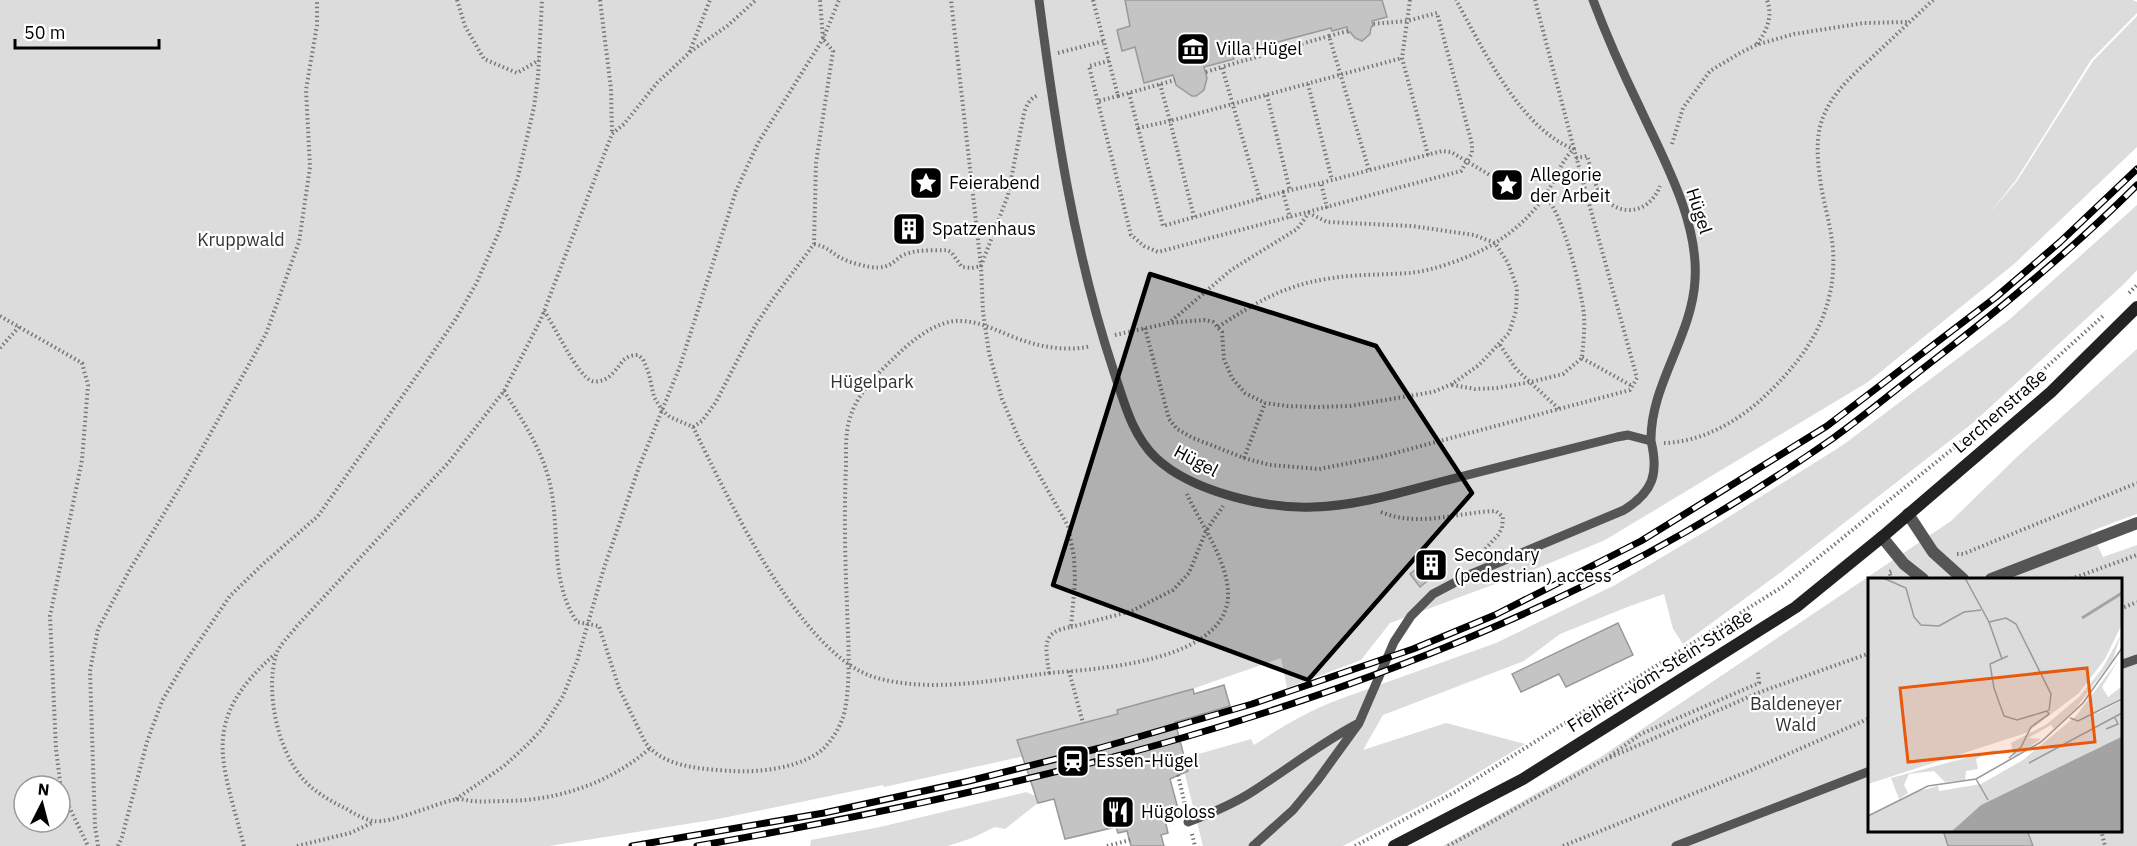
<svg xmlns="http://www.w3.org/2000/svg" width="2137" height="846" font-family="'IBM Plex Sans',sans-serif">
	<rect width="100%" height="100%" fill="#fff"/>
	<path fill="#dcdcdc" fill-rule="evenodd" d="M0,0H2133L2137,2V13L2091,60L2016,180L1989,214L2017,181L2093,61L2137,16V147L2014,264L1868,382L1605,540L1538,568L1390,623L1361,660L1287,688L1281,658L1192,689L1118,710V714L1025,756L884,787L883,785L718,819L549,846H0ZM24,786H60V822H24Z
		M2137,205V270L2125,283L1974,422L1781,572L1683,644L1673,629L1664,594L1630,606L1560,634L1524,661L1383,715L1363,750L1446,723L1525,744L1441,795L1343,846H1203L1181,759L1251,739L1254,745C1283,726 1308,711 1340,699L1496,643L1615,585L1711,528L1843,445L2010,319Z
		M2137,349V514L2091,531L2103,557L2137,545V846H1443L1599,758L1951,521L2018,456ZM1870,579H2120V830H1870Z
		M1026,792L1035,796L1038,803L1005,829L995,827L972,838L948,846H810L811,840L880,827Z"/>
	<path fill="#c4c4c4" stroke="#999" stroke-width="1.5" d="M1125,0H1382L1387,17L1372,21L1373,26L1371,27L1370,34L1362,41L1355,38L1350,32L1348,33L1347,27L1332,31L1331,28L1232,54L1234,59L1204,67L1207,78L1204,90L1196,96H1192L1176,85L1173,75L1144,83L1135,47L1122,51L1117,30L1130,26Z
		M1433,556L1443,568L1420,587L1410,574Z
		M1618,623L1633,655L1566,687L1559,674L1521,692L1512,674Z
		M1224,685L1230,706L1175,722L1188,771L1170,779L1180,816L1165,820L1168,833L1161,835L1164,846H1131L1127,831L1118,833L1116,827L1065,839L1054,799L1038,803L1017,740L1118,714L1117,710L1193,689L1194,694Z
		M1943,830H2027L2033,846H1948Z"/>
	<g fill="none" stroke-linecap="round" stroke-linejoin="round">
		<path stroke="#777" stroke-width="4" stroke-dasharray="1.5 3" stroke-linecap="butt" d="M457,0L465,26L484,59L517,73L539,60
			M600,0L611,89L612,134
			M1093,0L1118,96L1099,101
			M1410,0L1402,58L1428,155
			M1348,31L1329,36L1369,170
			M1757,44C1767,30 1773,17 1767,0
			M690,52L727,26L756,0
			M1058,53L1104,41
			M1109,61L1089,66L1131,235L1144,246L1158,252L1461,171L1472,153V144L1437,13L1407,21L1372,24
			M1206,72L1222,67
			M1160,84L1170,121L1402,58
			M1308,84L1332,180
			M1129,93L1138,128L1170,121L1194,217
			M1267,95L1290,191
			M1118,96L1175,80
			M1138,128L1163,226L1283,192L1290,218
			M1672,144L1683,108L1710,71L1740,53L1756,45L1794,34L1864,23L1907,22
			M1576,158L1587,156C1591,167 1593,181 1599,191C1616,219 1649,215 1660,186
			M1283,192L1321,183
			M1260,199L1222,67L1329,36
			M1327,208L1321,183L1442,151L1451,152L1495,178
			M814,244C825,246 830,251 839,257C848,262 860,265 870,267C895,270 893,257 909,253C921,249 935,251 947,250L951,252L962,267L972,268L981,266L1008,195L1024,113C1027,104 1030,98 1039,95
			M2129,293L2137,285
			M544,311C555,326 577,376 592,381C599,383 608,379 613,373C622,364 623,355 638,355L643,359L649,374L654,397L662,410L670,417L693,427C727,495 800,657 877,678C932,693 993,680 1049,673C1046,647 1040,632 1071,627L1075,582L1074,557L1068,526L1019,439L1002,399L989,353L983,312L981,266L951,0
			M0,316L82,363L88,385L82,460L50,616L56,749L61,790L88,846
			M1218,327C1255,303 1283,286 1326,279C1354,274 1381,275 1409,273C1434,271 1474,256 1495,243C1519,228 1539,208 1552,184C1559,171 1563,159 1574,149L1535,0
			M1145,328L1169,419L1177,429L1193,438L1244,458L1270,465L1319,469L1380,457L1630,390L1637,378L1574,149C1521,130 1482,47 1456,0
			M1115,335L1169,323L1205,320L1213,322L1222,332L1224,359L1232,378L1245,393L1265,403L1287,406L1316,407L1350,406L1433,392L1452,384L1479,365L1509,333L1516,311L1517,288L1508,263L1495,243L1474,235L1412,226L1327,222L1309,213L1297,229L1231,270L1169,323
			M1500,345L1516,369L1560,410
			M0,348L19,327
			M1582,358L1632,386
			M1452,385L1475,389L1497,388L1531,382L1563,374L1582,358C1583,344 1585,330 1584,315C1581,288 1564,215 1545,196
			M504,391C524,423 544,452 551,489C560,536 550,581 577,622L599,626L619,688L645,742C663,768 703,769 732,771C760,773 807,767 826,746C835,736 842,723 845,710C851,676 848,640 847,606C845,559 844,512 846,465C846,449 845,431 851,415C858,393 877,374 894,358C910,342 936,320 960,321C980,321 997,331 1016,338C1040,347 1066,352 1091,346
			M693,427L702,421L716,402L755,326L773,299L814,244L816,163L833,51L823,39L820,0
			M1664,443C1703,442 1741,420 1768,393C1810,353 1837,309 1833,249C1831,228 1825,207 1821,186C1818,163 1814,137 1824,115C1835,88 1860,69 1880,50C1898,33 1915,17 1933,0
			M1244,458L1265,403
			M1381,512C1419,528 1458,512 1496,511L1503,517L1502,528L1498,535L1478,557
			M1957,554H1963L2137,483
			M1891,571L1889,572L1892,579
			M2071,579L2137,555
			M2120,609L2137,602
			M1071,627L1132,611L1173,590L1189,573L1206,531L1223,506
			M1069,671L1083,723
			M1049,673C1096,669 1233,662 1228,590C1225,556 1201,525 1187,494
			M649,749C610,783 559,800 507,801C495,801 483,802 471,801C465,800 459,798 453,800C435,804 389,824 374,821C365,820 353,813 345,808C330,801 315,792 304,780C278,752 265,692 276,655C279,645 291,634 297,626L449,462L504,391L541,319L612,134L624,124L657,83L689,53L710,0
			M1610,756L1641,734L1759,683L1758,672
			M1178,775L1186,809
			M456,799L504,766L528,744L542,729L563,696L577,661L604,568L639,467L680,366L736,191L758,143L823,39L839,0
			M2101,830L2105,846
			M1192,834L1195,846
			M98,846L95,826L90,671L98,629L129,571L185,479L266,334L299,242L310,167L306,90L317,25V0
			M118,846L122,837L147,742L162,701L185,662L230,596L262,565L318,516L432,354L457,317L476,284L499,232L518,177L534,107L538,77L542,0
			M244,846C222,760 199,721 275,654
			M297,846L350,833L374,822
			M1107,846L1130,840
			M1355,846L1455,792L1782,587L1982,425L2103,316
			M1448,846L1602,761L1760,692L1870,653
			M1563,846L1747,772L1870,718"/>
		<path stroke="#555" stroke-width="9" d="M1039,0C1055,125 1074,252 1114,372C1124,402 1132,435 1156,458C1191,491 1265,509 1313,507C1356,506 1399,493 1440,482C1499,467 1558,452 1617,437L1628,435L1651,441C1659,474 1653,492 1624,510L1469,575L1433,594L1411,616L1394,642L1359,723L1317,781L1293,810L1253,846
			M1593,0C1607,37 1623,73 1640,108C1664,160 1699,222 1695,280C1692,337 1650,385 1651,441
			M2120,665L2137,659
			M1188,822C1212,813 1234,804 1255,790C1289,768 1321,743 1357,724
			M1676,846L1870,771"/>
		<path stroke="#555" stroke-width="12" d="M1908,514L1933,552L1963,579
			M1882,537L1904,564L1923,579
			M1991,579L2137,523"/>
		<path stroke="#222" stroke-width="12" d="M1394,846L1523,779L1796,607L1882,537L2051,392L2137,307"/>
		<g stroke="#000" stroke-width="7">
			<path id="rail" d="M632,846L824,813L969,781L1100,748L1252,704L1413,649L1495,615L1641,541L1827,426L1996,297L2060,242L2137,169
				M697,846C1024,789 1351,711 1646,554C1709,520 1773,480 1832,439C1867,414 1900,386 1934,360C2005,305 2074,248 2137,185"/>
		</g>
		<use href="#rail" stroke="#fff" stroke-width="4.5" stroke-dasharray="14" stroke-linecap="butt"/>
	</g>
	<path fill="#000" fill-opacity="0.2" stroke="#000" stroke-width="4.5" stroke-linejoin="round" d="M1150,274L1376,346L1472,493L1308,680L1053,585Z"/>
	<defs>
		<g id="museum-square" transform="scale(1.725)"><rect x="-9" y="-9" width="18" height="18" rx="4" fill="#000" stroke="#fff"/><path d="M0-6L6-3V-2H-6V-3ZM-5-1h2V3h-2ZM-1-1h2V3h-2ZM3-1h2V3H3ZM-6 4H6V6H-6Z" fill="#fff"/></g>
		<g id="sight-square" transform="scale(1.725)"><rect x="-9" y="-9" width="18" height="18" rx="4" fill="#000" stroke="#fff"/><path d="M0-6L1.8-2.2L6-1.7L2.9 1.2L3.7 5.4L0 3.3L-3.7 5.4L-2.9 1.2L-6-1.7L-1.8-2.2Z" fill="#fff"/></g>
		<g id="building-square" transform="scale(1.725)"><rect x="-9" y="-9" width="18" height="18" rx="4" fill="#000" stroke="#fff"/><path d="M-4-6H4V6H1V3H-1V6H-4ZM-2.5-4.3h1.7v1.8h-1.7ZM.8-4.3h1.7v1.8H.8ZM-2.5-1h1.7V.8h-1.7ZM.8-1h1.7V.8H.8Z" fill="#fff"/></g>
		<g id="station-square" transform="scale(1.725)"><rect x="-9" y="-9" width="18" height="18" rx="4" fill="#000" stroke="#fff"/><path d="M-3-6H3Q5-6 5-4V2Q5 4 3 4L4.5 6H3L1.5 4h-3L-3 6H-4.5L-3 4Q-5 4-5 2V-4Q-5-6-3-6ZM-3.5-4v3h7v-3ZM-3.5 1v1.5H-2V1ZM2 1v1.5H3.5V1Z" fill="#fff"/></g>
		<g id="restaurant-square" transform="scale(1.725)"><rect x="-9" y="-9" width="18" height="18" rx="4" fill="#000" stroke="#fff"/><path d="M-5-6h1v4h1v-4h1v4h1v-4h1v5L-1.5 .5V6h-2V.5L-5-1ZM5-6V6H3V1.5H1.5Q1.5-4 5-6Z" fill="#fff"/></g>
	</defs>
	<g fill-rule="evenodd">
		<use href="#museum-square" x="1193" y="49"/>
		<use href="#sight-square" x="926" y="183"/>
		<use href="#sight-square" x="1507" y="185"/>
		<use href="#building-square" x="909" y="229"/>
		<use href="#building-square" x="1431" y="565"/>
		<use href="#station-square" x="1073" y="761"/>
		<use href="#restaurant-square" x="1118" y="812"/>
	</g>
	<g text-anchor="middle" stroke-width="4.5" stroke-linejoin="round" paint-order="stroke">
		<g font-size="18" fill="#000" stroke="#fff" text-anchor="start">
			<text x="1216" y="55">Villa Hügel</text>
			<text x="1530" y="181">Allegorie<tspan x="1530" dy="21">der Arbeit</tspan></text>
			<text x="949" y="189">Feierabend</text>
			<text x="932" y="235">Spatzenhaus</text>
			<text x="1454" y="561">Secondary<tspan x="1454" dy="21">(pedestrian) access</tspan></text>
			<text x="1096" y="767">Essen-Hügel</text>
			<text x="1141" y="818">Hügoloss</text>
		</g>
		<g font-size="18" fill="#000" stroke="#fff">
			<text transform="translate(1699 211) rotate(72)" y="6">Hügel</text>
			<text transform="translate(2000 411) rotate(-41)" y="6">Lerchenstraße</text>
			<text transform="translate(1196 461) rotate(28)" y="6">Hügel</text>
			<text transform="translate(1660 671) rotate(-32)" y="6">Freiherr-vom-Stein-Straße</text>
		</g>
		<g font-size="18" fill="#333" stroke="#fff">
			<text x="241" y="246">Kruppwald</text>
			<text x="872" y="388">Hügelpark</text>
			<text x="1796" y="710">Baldeneyer<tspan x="1796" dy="21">Wald</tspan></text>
		</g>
	</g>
	<g transform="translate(1868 578)">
		<rect width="254" height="254" fill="#fff"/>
		<path d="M0,0H253V48L237,81L211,115L158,155L0,206ZM253,57L245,81L209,129L186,151L183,147L160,160L173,161L146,179L143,165L179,146L211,119L234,91ZM251,81L234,109L240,119L253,109V120L222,139L253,123V159L113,227L84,253H0V239L47,214L70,208L71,213L113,206L155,182L208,138ZM131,171L108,181L110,191L98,193L97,202L77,204L66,193L41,196L36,207L40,215L31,221L23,200Z" fill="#dcdcdc"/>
		<path d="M253,159V253H84L113,227Z" fill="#a3a3a3"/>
		<path fill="none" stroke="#a3a3a3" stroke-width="3" d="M214,40L254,15M104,253L122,225H139L254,174"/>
		<path fill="none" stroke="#999" stroke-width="1.5" d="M15,0L38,10L46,39L53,47L71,48L96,34L113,32M97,0L121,44L134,81M121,44L138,40L148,46L183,116L181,133M140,78L122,86L126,110L136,138L149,142L179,133L181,136L163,149L153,169L141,180M202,140L210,143L254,121M238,151L250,146L247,140M161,185L254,135M108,201L120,222M0,238L60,208L108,201L173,164L215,125L254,70"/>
		<path fill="#e8590c" fill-opacity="0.15" stroke="#e8590c" stroke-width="3" d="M219,90L227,164L40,184L32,110Z"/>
		<rect width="254" height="254" fill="none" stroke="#000" stroke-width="3"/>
	</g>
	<g transform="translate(42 804) rotate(6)"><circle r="28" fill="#ffffff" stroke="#999999" stroke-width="1.5"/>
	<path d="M0-4.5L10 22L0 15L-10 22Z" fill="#000000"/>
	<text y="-9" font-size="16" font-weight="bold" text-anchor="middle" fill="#000000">N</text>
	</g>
	<path d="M15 39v9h144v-9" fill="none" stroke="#000000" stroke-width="3"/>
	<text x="24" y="39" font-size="18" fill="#000000" stroke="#ffffff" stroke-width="4.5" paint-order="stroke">50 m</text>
</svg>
